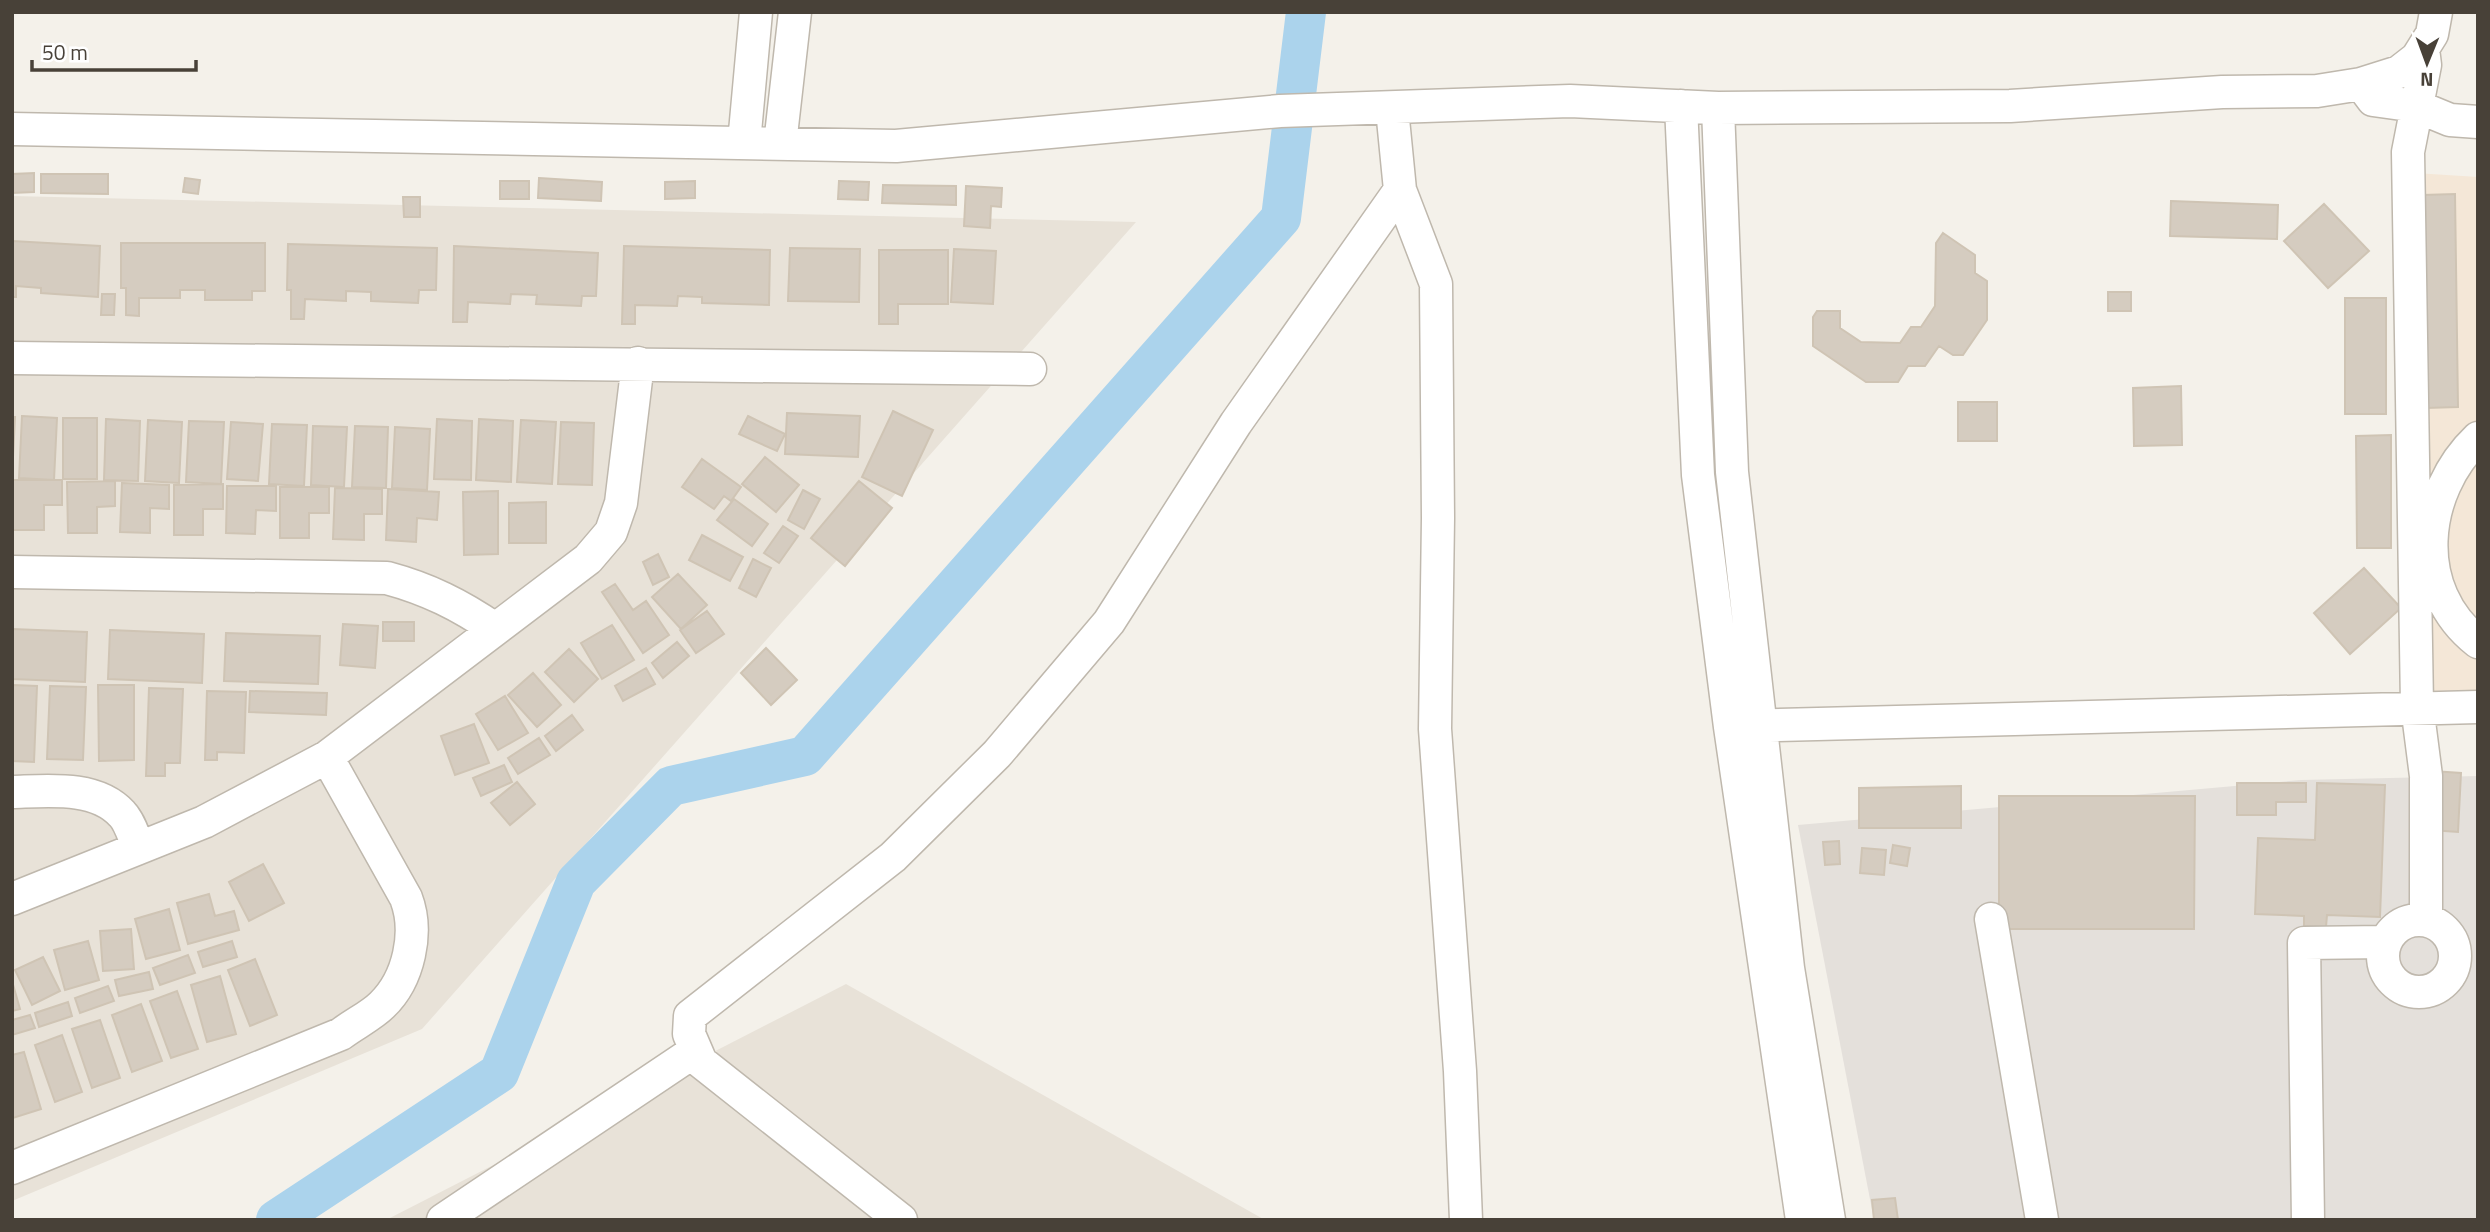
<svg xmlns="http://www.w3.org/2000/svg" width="2490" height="1232" font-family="'Titillium Web',sans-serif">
	<rect width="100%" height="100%" fill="#f4f1ea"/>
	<path fill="#e8e2d8" d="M12,196L1136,222L422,1029L12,1201Z
		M846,984L1265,1220H386Z"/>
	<path fill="#f4e7d7" d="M2415,173L2478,177V714L2433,706Z"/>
	<path fill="#e4e0db" d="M2478,776V1220H1874L1798,825L2301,780Z"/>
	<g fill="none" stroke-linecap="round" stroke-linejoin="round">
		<path stroke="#abd3ec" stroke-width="40" d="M276,1220L499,1073L576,882L671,786L805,756L1281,218L1306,12"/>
	</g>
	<path fill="#d5ccc0" stroke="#cfc4b4" stroke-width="2" d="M34,173V192L12,193V174Z
		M41,174H108V194L41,193Z
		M185,178L200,180L198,194L183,192Z
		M539,178L602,182L601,201L538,198Z
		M500,181H529V199H500Z
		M695,181V198L665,199V182Z
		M839,181L869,182L868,200L838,199Z
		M883,185L956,186V205L882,203Z
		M966,186L1002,188L1001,207L991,206L990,228L964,226Z
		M2455,194L2458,407L2426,408L2423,195Z
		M403,197H420V217H404Z
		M2171,201L2278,205L2277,239L2170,236Z
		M2324,204L2369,251L2328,288L2284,241Z
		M1943,233L1975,255V273L1987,281V320L1963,355H1953L1939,346L1925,366H1908L1898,382H1866L1813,346V317L1817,311H1840V328L1861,342L1900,343L1911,327H1921L1935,306L1936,243Z
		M12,241L100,246L98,297L41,293V288L16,286V297H12Z
		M121,243H265V291H252V300H205V290H180V298H139V316L126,315V288H121Z
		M288,244L437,248L436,290H419L418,303L371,301V292L346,291V301L305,299L304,319H291V290H287Z
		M454,246L598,253L596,296H582L581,306L536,304L537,295L511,294L510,304L468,302L467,322H453Z
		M624,246L770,250L769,305L702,303V297L678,296L677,306L635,305V324H622Z
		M790,248L860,249L859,302L788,301Z
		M954,249L996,251L993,304L951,302Z
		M879,250H948V304H898V324H879Z
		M2108,292H2131V311H2108Z
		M102,294H115L114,315H101Z
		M2345,298H2386V414H2345Z
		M2181,386L2182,445L2134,446L2133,388Z
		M1958,402H1997V441H1958Z
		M893,411L933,430L902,496L862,477Z
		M787,413L860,416L858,457L785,454Z
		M22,416L57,418L54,480L19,478Z
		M748,416L785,434L777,451L739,434Z
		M12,417H15L12,477Z
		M63,418H97V479H63Z
		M106,419L140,421L138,481L104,480Z
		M437,419L472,421L471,480L434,479Z
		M479,419L513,421L511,482L476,480Z
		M148,420L182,422L179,483L145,481Z
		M521,420L556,422L552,484L517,482Z
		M189,421L224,422L221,484L186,482Z
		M231,422L263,424L258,481L227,479Z
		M561,422L594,423L592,485L558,484Z
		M272,424L307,425L304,486L269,484Z
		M313,426L347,427L344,487L311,485Z
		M355,426L388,427L386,488L352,487Z
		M395,427L430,429L427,490L392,488Z
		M2391,435V548H2357L2356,436Z
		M765,457L799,485L776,512L742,484Z
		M702,459L741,487L731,501L724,496L714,509L682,487Z
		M12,480H62V505H44V530H12Z
		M115,481V506L97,507V533H68L67,482Z
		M859,481L892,508L845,566L811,538Z
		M122,483L169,485V509L150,508V533L120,532Z
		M223,484V509H203V535H174V485Z
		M227,486H276V511L256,510L255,534L226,533Z
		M280,487H329V513H309V538H280Z
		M335,488L382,489V514H364V540L333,539Z
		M388,489L439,492L437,520L417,518L416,542L386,540Z
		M803,490L820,499L804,529L788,520Z
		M498,491V554L464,555L463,492Z
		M734,499L768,524L752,546L717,520Z
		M546,502V543H509V503Z
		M783,526L798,536L779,563L764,553Z
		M702,535L743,557L730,581L689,560Z
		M658,554L669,577L653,585L643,562Z
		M753,559L771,568L756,597L739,588Z
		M2364,568L2401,608L2350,654L2314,613Z
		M678,574L707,605L681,629L652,597Z
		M615,584L633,610L646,601L669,635L643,653L602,592Z
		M707,611L724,634L696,653L680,630Z
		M383,622H414V641H383Z
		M343,624L378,626L375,668L340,665Z
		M612,625L634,660L602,679L581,643Z
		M12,629L87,632L85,682L12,679Z
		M110,630L204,634L202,683L108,679Z
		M226,633L320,636L318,684L224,681Z
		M677,642L689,656L663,678L652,663Z
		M766,648L797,680L771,705L741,673Z
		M569,649L598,679L574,702L545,672Z
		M646,668L655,684L623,701L615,686Z
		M533,673L561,705L537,727L508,695Z
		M12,685L37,686L34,762L12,761Z
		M98,685H134V760L99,761Z
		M50,686L86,687L83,760L47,759Z
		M149,688L183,689L180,763H165V776H146Z
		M207,691L246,692L244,753L217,752V760H205Z
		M250,691L327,693L326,715L249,712Z
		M505,696L528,733L498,750L476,714Z
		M572,715L583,730L556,751L545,736Z
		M474,724L489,763L455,775L441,736Z
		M539,738L550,755L518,774L508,758Z
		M504,765L512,782L481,796L473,778Z
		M2432,771L2461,773L2458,832L2430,830Z
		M517,782L535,804L510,825L491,803Z
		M2237,783H2306V802H2276V815H2237Z
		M2317,783L2385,785L2380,917L2327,915L2326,927L2304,926V916L2255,914L2258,838L2315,840Z
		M1961,786V828H1859V788Z
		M1999,796H2195L2194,929H1999Z
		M1839,841L1840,864L1825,865L1823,842Z
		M1893,845L1910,848L1907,866L1890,863Z
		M1862,848L1886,850L1884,875L1860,873Z
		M263,864L284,903L249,921L229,882Z
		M209,894L215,916L234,911L239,930L188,944L177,903Z
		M169,909L180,950L146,959L135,919Z
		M131,929L134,969L103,971L100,931Z
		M88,941L99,980L65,990L54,950Z
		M232,941L237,957L203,967L198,952Z
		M188,955L195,973L160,985L153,968Z
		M43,957L60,991L32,1005L15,970Z
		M255,959L277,1015L250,1026L228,970Z
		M149,972L153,989L119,996L115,980Z
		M220,976L236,1034L207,1042L191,985Z
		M12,981L20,1009L12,1011Z
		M108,986L114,1001L80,1013L75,998Z
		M177,991L198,1049L171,1058L150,1001Z
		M68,1002L72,1016L39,1027L35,1013Z
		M141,1004L162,1061L132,1072L112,1015Z
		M30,1015L35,1028L12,1035V1020Z
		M100,1020L120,1078L92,1088L72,1029Z
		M62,1035L82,1092L55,1102L35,1045Z
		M24,1052L41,1109L13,1118L12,1055Z
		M1895,1198L1898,1220H1874L1872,1200Z"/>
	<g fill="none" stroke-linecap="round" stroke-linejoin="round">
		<g stroke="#bfb8ad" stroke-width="35">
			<path id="minor" d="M2423,49L2425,65L2408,152L2417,706L2426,776V920
				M2361,84L2373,100L2416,106L2450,120L2478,122
				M1681,106L1698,475L1730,727L1802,1220
				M1718,108L1732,472L1788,968L1829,1220
				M12,129L896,146L1280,111L1570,101L1718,108L2010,106L2222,92L2317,91L2361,84L2399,72L2417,58L2432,34L2436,12
				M744,143L756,12
				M780,144L795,12
				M1400,190L1436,284L1438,518L1435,729L1460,1071L1466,1220
				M12,358L1030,369
				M2478,438C2421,492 2411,590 2478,642
				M12,572L387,578C428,589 460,605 495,629
				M1738,726L2478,707
				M12,792C47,791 96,785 122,814C130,822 134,838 139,848
				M12,899L204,822L327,757L588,559L611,532L621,503L638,363
				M1991,919L2042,1220
				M2383 956a36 36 0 1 1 72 0a36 36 0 1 1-72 0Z
				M12,1168L341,1034C354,1024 371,1016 382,1005C409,979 419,932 406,898L327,757
				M443,1220L695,1051
				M901,1220L701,1062L689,1034L690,1016L893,857L997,754L1109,622L1236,423L1400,190L1392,109
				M2308,1220L2304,943L2385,942"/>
		</g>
		<use href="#minor" stroke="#fff" stroke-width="32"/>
	</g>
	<rect width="2490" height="1232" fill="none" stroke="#484138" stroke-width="28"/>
	<g transform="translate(2427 63) rotate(181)" stroke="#ffffff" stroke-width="5" paint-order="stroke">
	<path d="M0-5L12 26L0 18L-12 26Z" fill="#484138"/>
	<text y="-10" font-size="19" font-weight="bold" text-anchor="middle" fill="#484138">N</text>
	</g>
	<path d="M32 60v10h164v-10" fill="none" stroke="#484138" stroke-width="3.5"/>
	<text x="42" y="60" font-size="21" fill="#484138" stroke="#ffffff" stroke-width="5" paint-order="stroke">50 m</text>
</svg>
